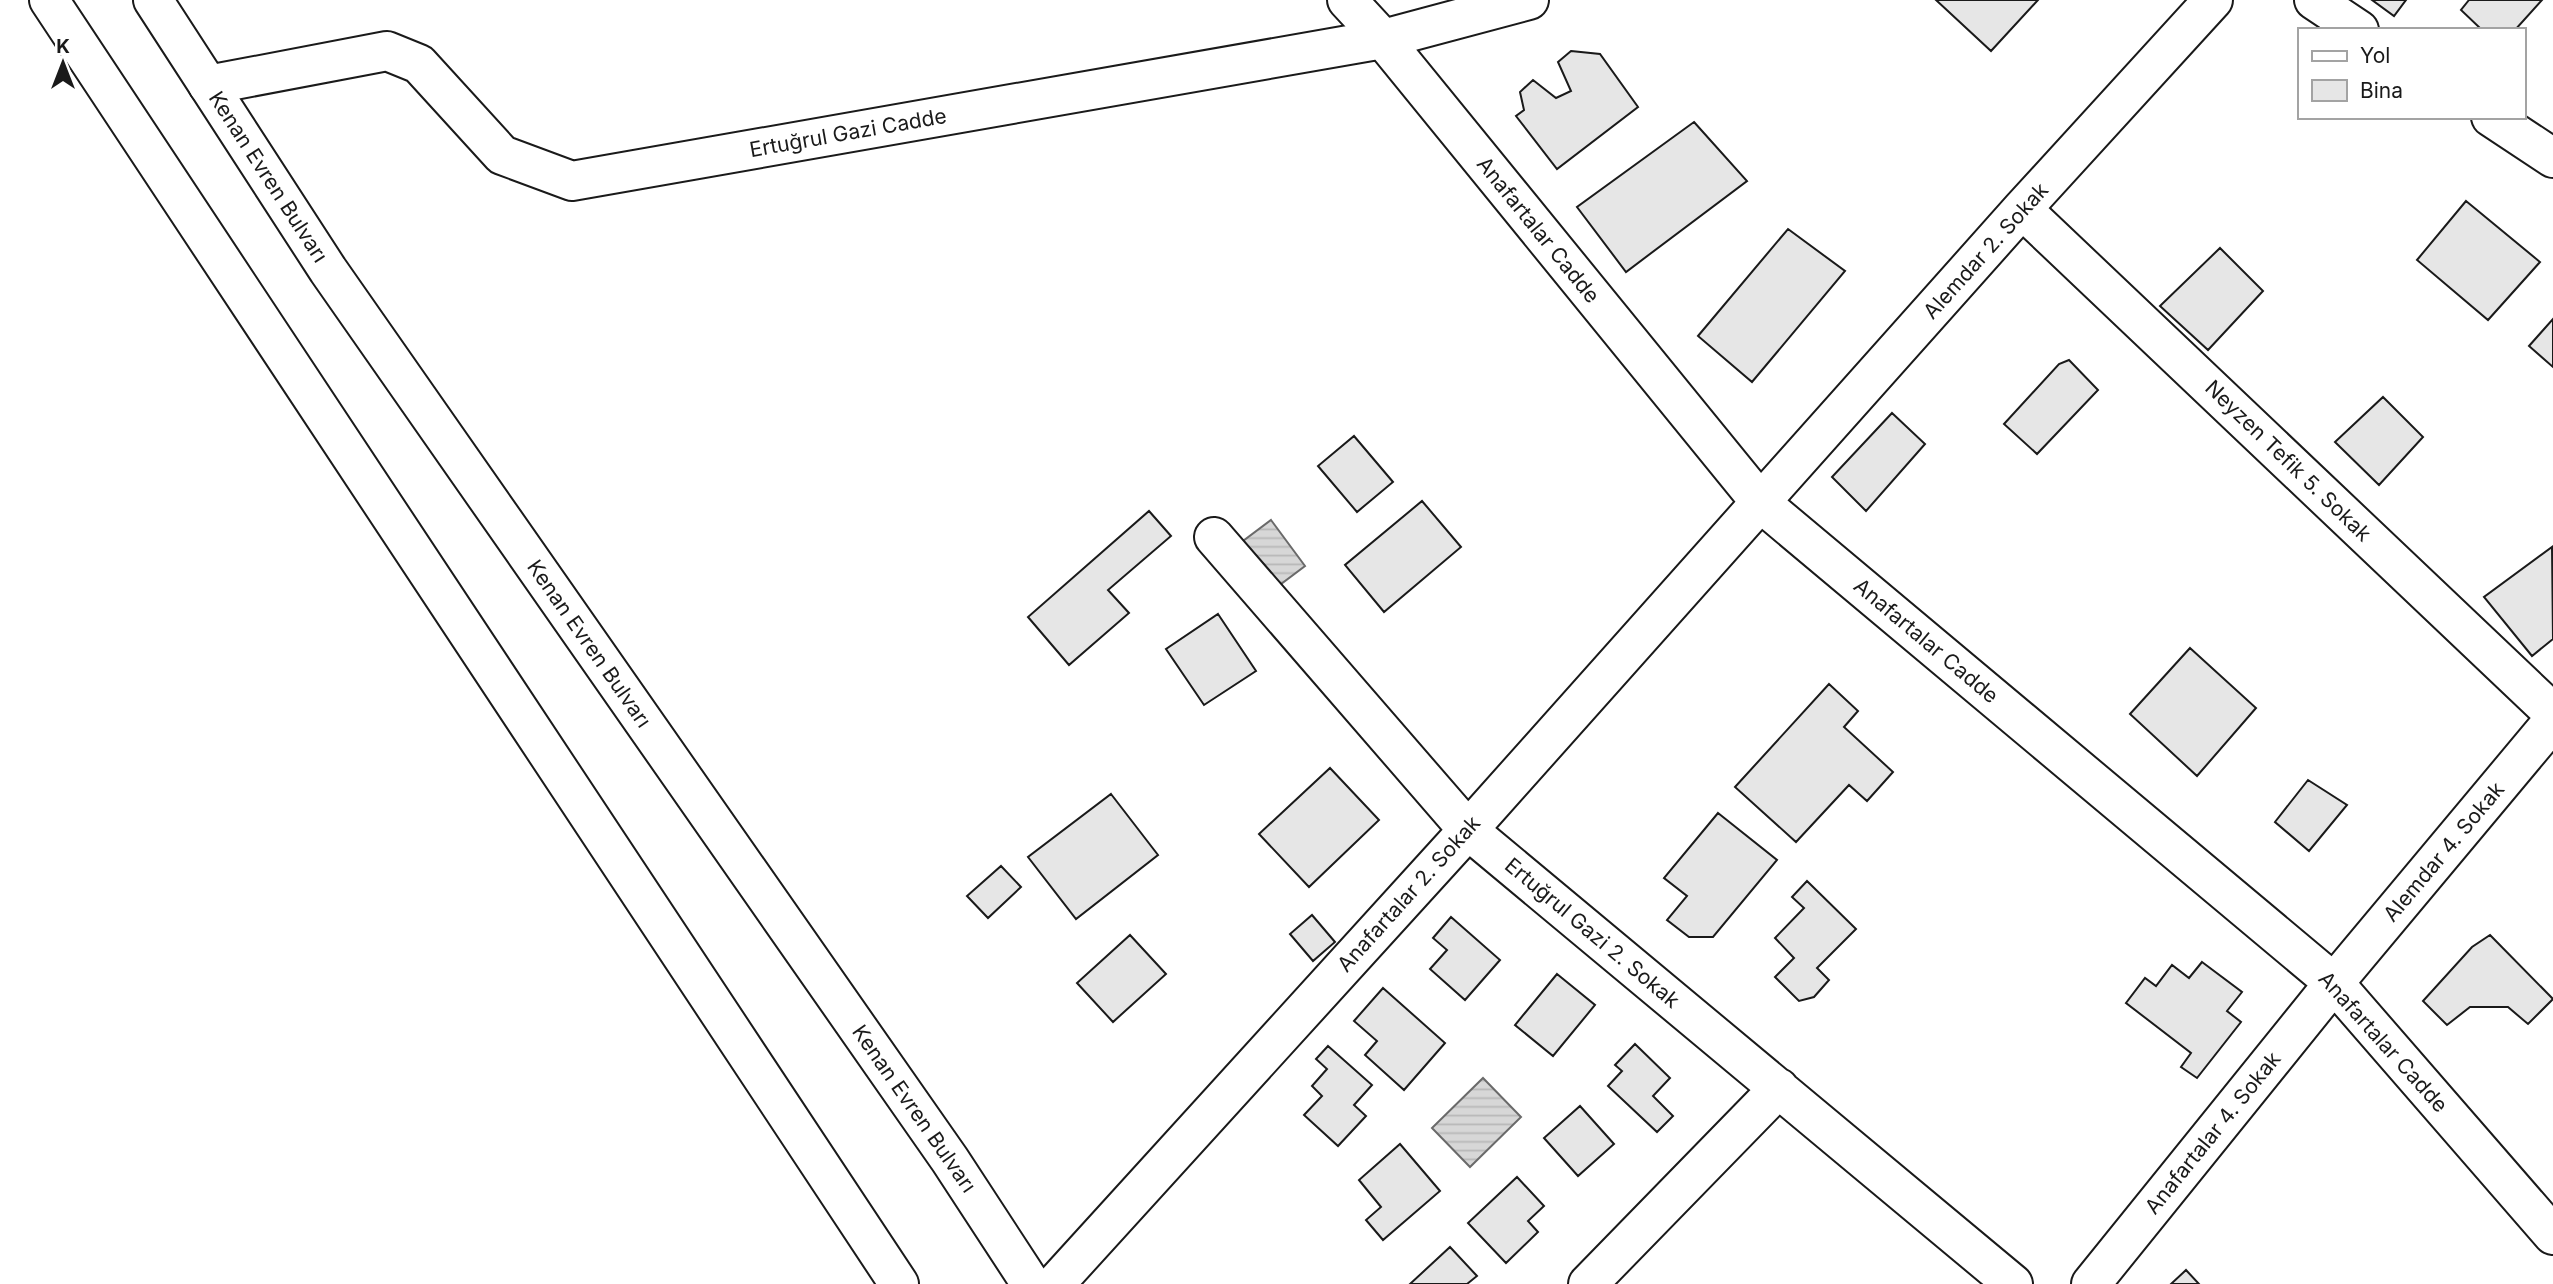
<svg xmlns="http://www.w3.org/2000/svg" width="2553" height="1284" font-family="Inter,sans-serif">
	<defs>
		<pattern id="water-rules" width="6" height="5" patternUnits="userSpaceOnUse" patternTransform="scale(1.75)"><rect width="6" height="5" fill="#d7d7d7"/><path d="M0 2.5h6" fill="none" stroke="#b8b8b8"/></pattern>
	</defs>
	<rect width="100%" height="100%" fill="#fff"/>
	<path fill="url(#water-rules)" stroke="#6a6a6a" stroke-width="2" d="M1271,520L1305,566L1277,587L1243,541Z
		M1483,1078L1521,1117L1470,1167L1432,1128Z"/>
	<path fill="#e6e6e6" stroke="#1a1a1a" stroke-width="2" d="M1936,0H2038L1991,51Z
		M2372,0H2406L2394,16Z
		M2469,0H2542L2515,30H2482L2461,10Z
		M1571,51L1600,54L1638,107L1557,169L1516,116L1524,110L1520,92L1533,80L1556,98L1571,91L1558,62Z
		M1694,122L1747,181L1626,272L1577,207Z
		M2466,201L2540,262L2488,320L2417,260Z
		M1788,229L1845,271L1752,382L1698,336Z
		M2220,248L2263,291L2208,350L2160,306Z
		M2553,319V367L2529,346Z
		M2069,360L2098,390L2037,454L2004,424L2059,364Z
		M2383,397L2423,437L2379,485L2335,442Z
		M1892,413L1925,444L1866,511L1832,477Z
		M1354,436L1393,482L1357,512L1318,466Z
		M1422,501L1461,547L1384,612L1345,565Z
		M1149,511L1171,536L1108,590L1129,613L1069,665L1028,617Z
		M2552,547L2553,639L2532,656L2484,597Z
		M1218,614L1256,671L1204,705L1166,649Z
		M2190,648L2256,708L2197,776L2130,714Z
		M1829,684L1858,711L1844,727L1893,772L1867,801L1849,785L1796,842L1735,787Z
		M1330,768L1379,820L1309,887L1259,834Z
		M2308,780L2347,805L2309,851L2275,822Z
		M1111,794L1158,855L1076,919L1028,857Z
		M1718,813L1777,860L1713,937H1689L1667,920L1687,896L1664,878Z
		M1001,866L1021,887L988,918L967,896Z
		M1807,881L1856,929L1817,968L1829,980L1814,997L1799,1001L1775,977L1794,958L1775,938L1804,908L1792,897Z
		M1312,915L1335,942L1313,961L1290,934Z
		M1451,917L1500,960L1465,1000L1430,969L1447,950L1433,938Z
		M1130,935L1166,974L1113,1022L1077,983Z
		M2490,935L2553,999L2528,1024L2508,1007H2470L2447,1025L2423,1001L2472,947Z
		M2202,962L2242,992L2227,1011L2241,1022L2197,1078L2181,1067L2191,1053L2126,1003L2145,978L2156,986L2172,965L2189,978Z
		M1557,974L1595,1005L1553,1056L1515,1025Z
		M1383,988L1445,1043L1404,1090L1365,1055L1377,1041L1354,1021Z
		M1635,1044L1670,1078L1653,1096L1673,1116L1657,1132L1608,1086L1622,1071L1615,1065Z
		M1328,1046L1372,1085L1354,1105L1366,1116L1338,1146L1304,1115L1322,1096L1312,1086L1327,1069L1316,1059Z
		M1580,1106L1614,1144L1578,1176L1544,1138Z
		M1400,1144L1440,1191L1383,1240L1366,1220L1381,1207L1359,1180Z
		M1517,1177L1544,1206L1528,1221L1538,1232L1506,1263L1468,1223Z
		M1450,1247L1477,1276L1467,1284H1410Z
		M2186,1270L2199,1284H2171Z"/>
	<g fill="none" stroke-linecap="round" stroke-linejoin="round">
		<g stroke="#1a1a1a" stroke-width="42">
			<path id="minor" d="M1347,0L1383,39L1761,503L2334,983L2553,1235
				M2314,0L2359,30
				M208,85L387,51L419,64L502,155L572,181L1383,39L1529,0
				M2491,117L2553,158
				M2022,209L2553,713
				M1214,537L1468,830L2013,1284
				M1055,1284L1468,830L2022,209L2213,0
				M1588,1284L1779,1088
				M2091,1284L2334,983L2553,721"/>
		</g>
		<g stroke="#1a1a1a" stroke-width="42">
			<path id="major" d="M49,0L899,1284
				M153,0L328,270L950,1160L1031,1284"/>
		</g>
		<use href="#minor" stroke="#fff" stroke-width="38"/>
		<use href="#major" stroke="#fff" stroke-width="38"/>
	</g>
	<g text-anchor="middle" stroke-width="5" stroke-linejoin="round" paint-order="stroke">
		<g font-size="21" fill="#1a1a1a" stroke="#fff">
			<text transform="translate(848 133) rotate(-10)" y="7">Ertuğrul Gazi Cadde</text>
			<text transform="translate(268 177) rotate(57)" y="7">Kenan Evren Bulvarı</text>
			<text transform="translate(1538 230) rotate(51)" y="7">Anafartalar Cadde</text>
			<text transform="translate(1986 251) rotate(-48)" y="7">Alemdar 2. Sokak</text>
			<text transform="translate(2288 461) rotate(44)" y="7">Neyzen Tefik 5. Sokak</text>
			<text transform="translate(1926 641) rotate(40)" y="7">Anafartalar Cadde</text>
			<text transform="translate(589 644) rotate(55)" y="7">Kenan Evren Bulvarı</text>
			<text transform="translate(2444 852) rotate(-50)" y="7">Alemdar 4. Sokak</text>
			<text transform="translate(1409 894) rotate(-48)" y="7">Anafartalar 2. Sokak</text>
			<text transform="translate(1592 933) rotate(40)" y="7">Ertuğrul Gazi 2. Sokak</text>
			<text transform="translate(2383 1042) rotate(48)" y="7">Anafartalar Cadde</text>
			<text transform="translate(914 1109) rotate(55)" y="7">Kenan Evren Bulvarı</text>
			<text transform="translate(2213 1133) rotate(-51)" y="7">Anafartalar 4. Sokak</text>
		</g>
	</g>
	<rect x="2298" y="28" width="228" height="91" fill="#ffffff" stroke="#a3a3a3" stroke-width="2"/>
	<rect x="2312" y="51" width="35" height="10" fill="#ffffff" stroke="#a3a3a3" stroke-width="2"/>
	<text x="2360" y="63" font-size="21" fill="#1a1a1a">Yol</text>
	<rect x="2312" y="80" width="35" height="21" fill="#e6e6e6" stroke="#a3a3a3" stroke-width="2"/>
	<text x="2360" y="98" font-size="21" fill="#1a1a1a">Bina</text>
	<g transform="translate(63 63)" stroke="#ffffff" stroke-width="5" paint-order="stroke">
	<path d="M0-5L12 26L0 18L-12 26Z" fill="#1a1a1a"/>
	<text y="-10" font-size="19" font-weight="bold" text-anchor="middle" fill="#1a1a1a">K</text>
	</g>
</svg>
